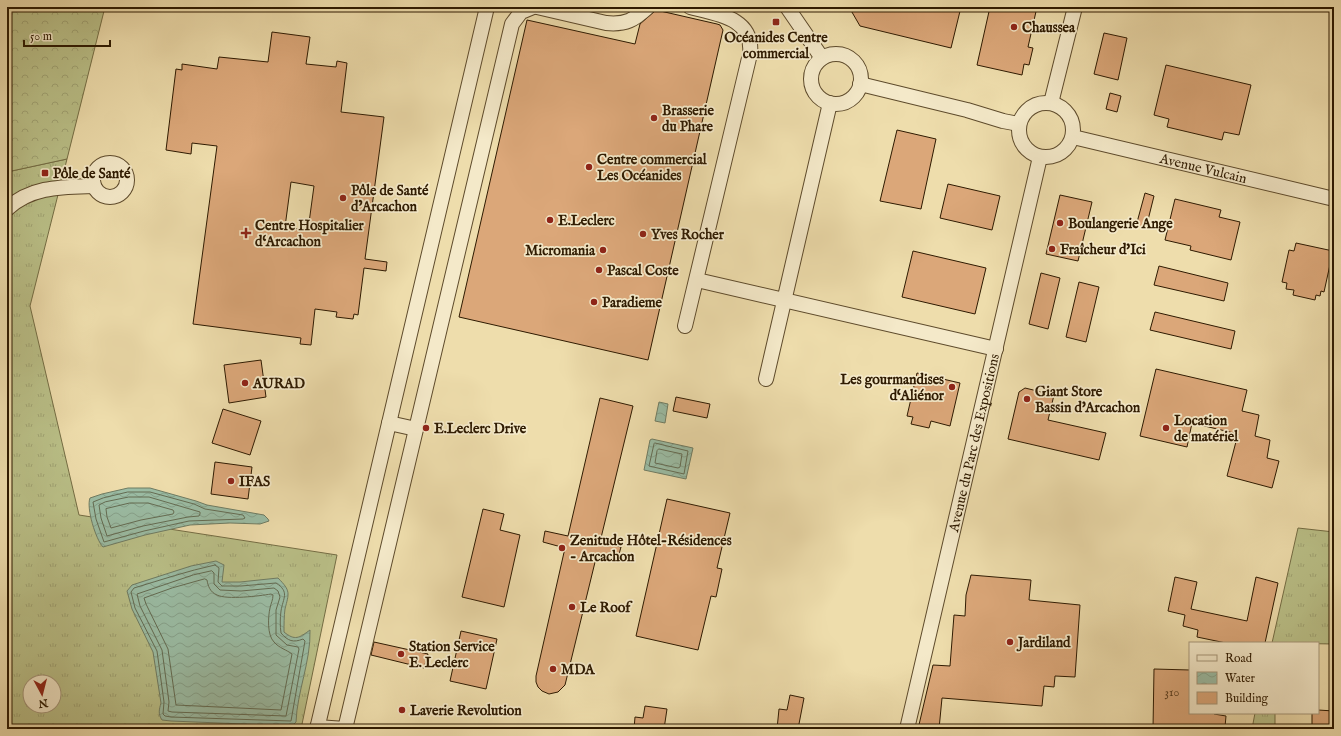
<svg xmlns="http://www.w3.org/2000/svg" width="1341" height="736" font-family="'IM FELL English',serif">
	<defs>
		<pattern id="grass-tufts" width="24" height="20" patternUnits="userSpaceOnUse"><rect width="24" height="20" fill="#bac088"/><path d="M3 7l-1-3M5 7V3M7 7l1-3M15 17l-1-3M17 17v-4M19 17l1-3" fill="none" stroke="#a0a474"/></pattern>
		<pattern id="forest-crowns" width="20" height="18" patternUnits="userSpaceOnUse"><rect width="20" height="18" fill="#bac088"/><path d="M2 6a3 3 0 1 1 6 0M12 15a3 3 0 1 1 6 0" fill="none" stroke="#a0a474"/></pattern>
		<pattern id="water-waves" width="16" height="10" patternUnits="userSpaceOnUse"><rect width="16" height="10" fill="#9bbda5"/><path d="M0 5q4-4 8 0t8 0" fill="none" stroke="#86a28c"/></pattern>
	</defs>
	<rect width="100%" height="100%" fill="#eeddac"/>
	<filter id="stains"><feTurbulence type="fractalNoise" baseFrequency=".005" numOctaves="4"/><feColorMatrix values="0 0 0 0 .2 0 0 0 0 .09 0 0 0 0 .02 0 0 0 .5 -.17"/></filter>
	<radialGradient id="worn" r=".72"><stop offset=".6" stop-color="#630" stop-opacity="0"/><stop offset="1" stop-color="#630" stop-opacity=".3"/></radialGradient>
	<path fill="url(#grass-tufts)" stroke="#746d44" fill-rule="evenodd" d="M67,159L30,306L79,515L337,555L301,729H7V172ZM30,682H54V706H30Z
		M1298,528L1334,532V644L1272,643Z
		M1255,713H1275V729H1252Z"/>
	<path fill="url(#forest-crowns)" stroke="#746d44" d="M7,7H105L67,159L7,172Z"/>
	<path fill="url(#water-waves)" stroke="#6f7c63" d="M659,402L668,404L665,423L655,421Z
		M652,439L693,448L686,479L644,470L650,440Z
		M128,488H150L196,501L207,505L264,515L268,519L269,521L260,524L230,523L190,525L145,535L103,547C96,540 86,508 90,498L102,494Z
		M216,561L224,565L222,582H240L278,578C291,591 289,593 285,609C284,616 284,625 284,632C295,641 299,638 310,630C311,661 297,692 296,722L292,726L171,721L162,720C158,714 159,710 161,703L153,652L132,609L127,591L132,585L191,566Z"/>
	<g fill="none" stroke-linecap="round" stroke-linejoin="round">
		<path stroke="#646c53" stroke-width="1" d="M655,443L688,451L684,474L649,466L654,444Z
			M659,449L682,454L680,467L678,468L655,463L657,451Z
			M128,492H150L194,504L205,509L243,515L245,518L243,519L189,521L144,531L104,542L96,519L93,502L103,498Z
			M129,497H149L200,512V514L199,516L188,517L143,526L107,536L101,518L99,505L105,502Z
			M130,503H148L173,510L174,512L173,514L141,520L111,528L107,517L106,509Z
			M215,565L219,568L218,582L222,586H241L276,583C290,592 283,598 281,611C280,618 280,626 281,633C288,641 293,643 303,639L305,641L291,721L171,717L165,716L163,714L164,702L157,651L135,608L131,592L134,588C161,580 187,571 215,565Z
			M212,571L214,573V584L220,590L241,591L274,588L278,591L280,597L276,610V635L287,645L298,647L299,649L286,716L172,712L168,711L169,702L162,650L140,606L137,594L193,575Z
			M205,579L207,580C208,586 210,592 217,595C227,600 259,596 271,594L273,595C273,600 271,603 270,608C268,617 267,635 274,642C279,648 287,650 292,654L281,710L176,705L168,649L146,604L144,598L172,588Z"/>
	</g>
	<path fill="#dba779" stroke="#2e1a01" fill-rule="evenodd" d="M849,7H961L951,48L860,26Z
		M990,7H1037L1028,47L1033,48L1029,65L1024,64L1022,75L977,65Z
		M656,10L717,24L720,25L723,30L648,360L459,317L527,20L635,44L640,24Z
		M272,32L310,37L306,64L336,67L337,61L347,63L341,112L384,117L365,259L387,262L386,271L364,268L358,315L354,314L353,319L336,317L337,312L315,309L311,345L300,344L301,338L193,324L217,146L192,143L191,154L166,150L176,69L182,70V64L217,69L219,57L268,62ZM291,182L314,186L308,230L285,227Z
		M1104,33L1127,38L1118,80L1094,74Z
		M1166,65L1251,85L1239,135L1224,132L1222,140L1167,127L1169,119L1154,115Z
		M1110,93L1121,96L1117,112L1106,109Z
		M897,130L936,139L921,209L880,201Z
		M948,184L1000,196L992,230L940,218Z
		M1145,193L1154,196L1146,228L1136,226Z
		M1060,195L1092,202L1078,261L1046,254Z
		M1175,199L1221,210L1219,217L1240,222L1231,260L1190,250L1191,246L1165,240Z
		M1296,243L1333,251L1324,292L1321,291L1320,296L1316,295L1315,300L1293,295L1294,290L1286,289L1287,283L1282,282L1289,250L1294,251Z
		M913,251L986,268L975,314L902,297Z
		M1159,266L1228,283L1224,301L1154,285Z
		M1041,273L1060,278L1048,329L1029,324Z
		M1079,282L1099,287L1086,342L1066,337Z
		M1155,312L1235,331L1231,349L1150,330Z
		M261,360L266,397L229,403L224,365Z
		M1156,369L1247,390L1242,411L1259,415L1255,436L1270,440L1267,458L1279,461L1272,488L1227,476L1238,434L1192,423L1187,447L1140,436Z
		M917,373L960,383L950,426L931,421L929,428L911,424L913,417L907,416Z
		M1025,388L1054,395L1048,420L1106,433L1099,460L1008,439L1019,392Z
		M676,397L710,404L707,418L673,411Z
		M600,398L633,406L600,542L621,547L618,558L597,554L565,685L558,692L549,694L542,691L538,687L536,682V676L565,548L543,542L545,531L568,536Z
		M223,409L261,421L250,455L212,443Z
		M215,462L252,467L248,499L211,494Z
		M667,499L730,513L717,568L722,569L716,597L711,596L698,650L636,636Z
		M483,509L504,514L500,530L520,535L504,607L462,597Z
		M971,575L1031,580L1029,600L1080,605L1075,677L1055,676L1054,687L1044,686L1042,706L942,698L939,729H918L933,665L950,666L954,615L965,616L966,595Z
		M1175,577L1197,582L1191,609L1247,621L1256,577L1278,583L1265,643H1226L1197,637L1198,630L1183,626L1185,615L1168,611Z
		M461,631L497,639L486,689L450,681Z
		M374,642L428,654L424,668L371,655Z
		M1154,669L1190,670V713H1214V714L1226,716L1225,727L1214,726V729H1153Z
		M790,695L804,698L798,729H777L779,709L787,710Z
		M645,706L667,709L664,729H634L635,717L643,718Z
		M1318,710L1334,711V729H1312V713H1318Z"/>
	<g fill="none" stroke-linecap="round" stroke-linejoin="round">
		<g stroke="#5e4b2c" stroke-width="16">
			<g id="minor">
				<path d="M537,7L606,23C626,25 634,20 648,7"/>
				<path d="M787,7L822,58"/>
				<circle cx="836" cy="79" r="25"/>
				<path d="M860,84L967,110L1003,121L1019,124"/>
				<circle cx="1046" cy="130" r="27"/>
				<path d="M1051,103L1075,7"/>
				<path id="s1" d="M1073,137L1334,199"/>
				<circle cx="110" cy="180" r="17"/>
				<path d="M7,209C31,186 63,187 94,186"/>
				<path d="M697,280L996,349"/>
				<path d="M685,326L750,54C754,18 718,14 690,7"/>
				<path d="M766,379L830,103"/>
				<path d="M389,423L416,429"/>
				<path d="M317,727L345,729L512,24L521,12L533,7"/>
				<path d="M317,729L487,7"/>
				<path id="s2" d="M907,729L1040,157"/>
			</g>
		</g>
		<use href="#minor" stroke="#f4e9c9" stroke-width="14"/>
	</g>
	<g fill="#8f2418" stroke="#f4e9c9" stroke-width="1.5">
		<rect x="772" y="18" width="8" height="8" rx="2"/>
		<circle cx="1014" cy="27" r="4"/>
		<circle cx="654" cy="118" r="4"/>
		<circle cx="589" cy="167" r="4"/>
		<rect x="41" y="169" width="8" height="8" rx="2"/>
		<circle cx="343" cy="198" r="4"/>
		<circle cx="550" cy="220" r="4"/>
		<circle cx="1060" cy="223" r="4"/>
		<path d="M244 227h4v4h4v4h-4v4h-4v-4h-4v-4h4z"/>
		<circle cx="643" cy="234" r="4"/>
		<circle cx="1052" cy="249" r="4"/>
		<circle cx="603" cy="250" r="4"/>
		<circle cx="599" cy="270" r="4"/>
		<circle cx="594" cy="302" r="4"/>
		<circle cx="245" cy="383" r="4"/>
		<circle cx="952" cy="387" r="4"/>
		<circle cx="1027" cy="399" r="4"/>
		<circle cx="426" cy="428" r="4"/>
		<circle cx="1166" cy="428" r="4"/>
		<circle cx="231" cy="481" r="4"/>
		<circle cx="562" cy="548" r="4"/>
		<circle cx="572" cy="607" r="4"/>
		<circle cx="1010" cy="642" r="4"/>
		<circle cx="401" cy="654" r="4"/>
		<circle cx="553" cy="669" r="4"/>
		<circle cx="402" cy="710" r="4"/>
	</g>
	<g text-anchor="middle" stroke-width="3.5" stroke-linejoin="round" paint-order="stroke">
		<g font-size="12" fill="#593d1f">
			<text x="1172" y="696">310</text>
		</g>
		<g font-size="14" font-weight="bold" fill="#2e1a01" stroke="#f4e9c9" text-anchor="start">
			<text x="1022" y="32">Chaussea</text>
			<text x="776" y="42" text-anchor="middle">Océanides Centre<tspan x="776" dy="16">commercial</tspan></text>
			<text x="662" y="115">Brasserie<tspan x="662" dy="16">du Phare</tspan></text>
			<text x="597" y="164">Centre commercial<tspan x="597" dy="16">Les Océanides</tspan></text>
			<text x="53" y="178">Pôle de Santé</text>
			<text x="351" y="195">Pôle de Santé<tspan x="351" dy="16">d’Arcachon</tspan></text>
			<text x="558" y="225">E.Leclerc</text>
			<text x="1068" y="228">Boulangerie Ange</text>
			<text x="255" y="230">Centre Hospitalier<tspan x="255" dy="16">d‘Arcachon</tspan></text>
			<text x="651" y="239">Yves Rocher</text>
			<text x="1060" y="254">Fraîcheur d'Ici</text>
			<text x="595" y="255" text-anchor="end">Micromania</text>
			<text x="607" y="275">Pascal Coste</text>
			<text x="602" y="307">Paradieme</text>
			<text x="944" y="384" text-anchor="end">Les gourmandises<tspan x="944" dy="16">d‘Aliénor</tspan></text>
			<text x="253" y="388">AURAD</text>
			<text x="1035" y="396">Giant Store<tspan x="1035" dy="16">Bassin d'Arcachon</tspan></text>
			<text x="1174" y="425">Location<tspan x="1174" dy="16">de matériel</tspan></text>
			<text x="434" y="433">E.Leclerc Drive</text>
			<text x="239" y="486">IFAS</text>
			<text x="570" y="545">Zenitude Hôtel-Résidences<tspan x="570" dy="16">- Arcachon</tspan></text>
			<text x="580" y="612">Le Roof</text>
			<text x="1018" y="647">Jardiland</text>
			<text x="409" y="651">Station Service<tspan x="409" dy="16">E. Leclerc</tspan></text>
			<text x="561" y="674">MDA</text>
			<text x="410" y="715">Laverie Revolution</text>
		</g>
		<g font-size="14" fill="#2e1a01" stroke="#f4e9c9">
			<text dy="5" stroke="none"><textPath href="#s1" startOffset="134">Avenue Vulcain</textPath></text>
			<text dy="5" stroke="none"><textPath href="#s2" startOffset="294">Avenue du Parc des Expositions</textPath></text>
		</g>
	</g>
	<rect width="1341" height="736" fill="none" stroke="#eeddac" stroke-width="24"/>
	<rect x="8" y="8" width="1325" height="720" fill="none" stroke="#2e1a01" stroke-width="2"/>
	<rect x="12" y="12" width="1317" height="712" fill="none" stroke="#2e1a01"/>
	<rect x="1189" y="642" width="130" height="72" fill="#f4e9c9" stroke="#a59679"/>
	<rect x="1197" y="655" width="20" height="6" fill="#f4e9c9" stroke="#a59679"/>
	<text x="1225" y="662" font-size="12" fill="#2e1a01">Road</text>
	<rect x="1197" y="672" width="20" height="12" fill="url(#water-waves)" stroke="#a59679"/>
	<text x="1225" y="682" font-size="12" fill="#2e1a01">Water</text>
	<rect x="1197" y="692" width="20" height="12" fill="#dba779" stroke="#a59679"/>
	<text x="1225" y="702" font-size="12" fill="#2e1a01">Building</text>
	<g transform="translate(42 694) rotate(173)"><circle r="19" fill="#f4e9c9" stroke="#a59679"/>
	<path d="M0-3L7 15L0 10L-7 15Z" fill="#8f2418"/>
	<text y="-6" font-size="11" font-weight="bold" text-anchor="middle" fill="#2e1a01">N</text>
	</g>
	<path d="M24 40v6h86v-6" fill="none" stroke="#2e1a01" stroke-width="2"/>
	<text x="30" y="40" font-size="12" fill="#2e1a01" stroke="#f4e9c9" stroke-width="3" paint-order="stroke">50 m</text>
	<rect width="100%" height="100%" filter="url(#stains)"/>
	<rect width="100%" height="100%" fill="url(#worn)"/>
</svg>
